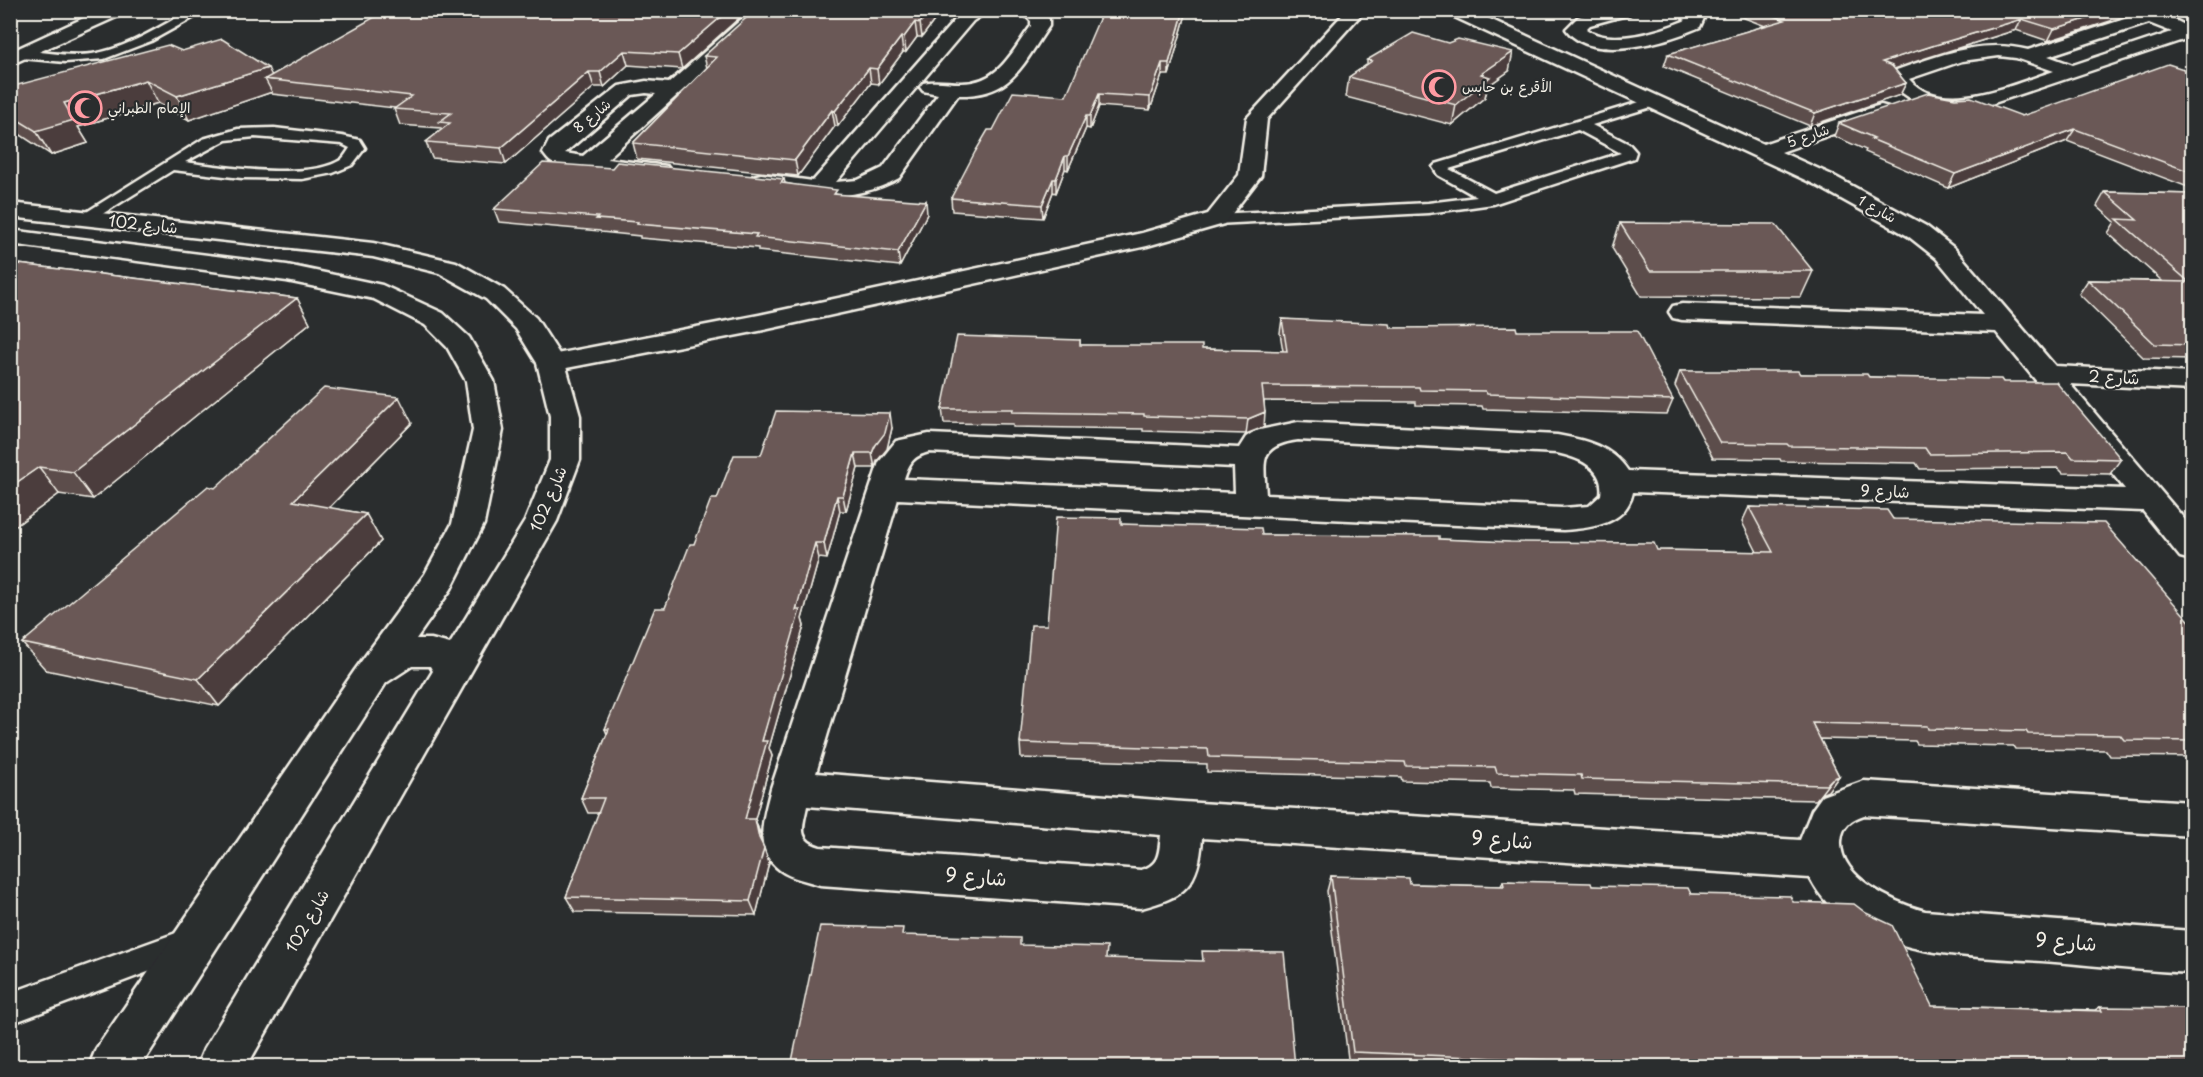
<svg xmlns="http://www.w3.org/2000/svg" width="2203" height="1077" font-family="'Playpen Sans','Playpen Sans Arabic',sans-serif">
	<rect width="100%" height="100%" fill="#2a2d2e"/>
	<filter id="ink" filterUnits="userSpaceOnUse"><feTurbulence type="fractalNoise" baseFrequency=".0167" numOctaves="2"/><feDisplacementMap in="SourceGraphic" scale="12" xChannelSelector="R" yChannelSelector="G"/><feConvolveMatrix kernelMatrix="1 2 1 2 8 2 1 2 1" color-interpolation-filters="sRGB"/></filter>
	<g filter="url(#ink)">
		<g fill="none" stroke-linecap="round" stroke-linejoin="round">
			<g stroke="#f4f1e8" stroke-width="5">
				<path id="lane" d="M191,10H207L151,41L104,59L65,62L22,58L16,54L22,50C45,52 69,57 92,54C127,49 160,26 191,10Z
					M1653,98L1658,99L1660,102L1658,105L1592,125L1629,144L1636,152L1634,158L1493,204L1428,213L1216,224L1208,219L1216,214L1428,203L1477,197L1438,175L1433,167L1436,164ZM1578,130L1621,153L1494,193L1449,169Z
					M274,128L342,136L360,140L365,148L352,165L333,173L302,179L242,178L173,170L91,221H79L77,218L203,139L238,129ZM255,137L342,144L350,148C348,151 345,156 342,159C312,181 221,167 185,162L226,140Z
					M190,928L201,932L205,942L201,952L10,1024V993Z"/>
			</g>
			<g stroke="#f4f1e8" stroke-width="5">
				<path id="street" d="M752,10H771L607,159L667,166L670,171L667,176L659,178L564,168C554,165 549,162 543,153L549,141L619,86L646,81L669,83ZM646,93L656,94L583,156L565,153L632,95Z
					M967,10H990L973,21L836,182L858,180L883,168L938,94L923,91L920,87L923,83C935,80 948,83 961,83C999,83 1011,53 1031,26V21L1019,10H1039L1049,19V26C1021,66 1013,96 958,95L899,178C855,203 801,198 753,186L750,181L753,176L761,174L813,181L961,13Z
					M1347,10H1365L1267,119L1261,176L1224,224L1147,246L759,331L551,371L541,369L537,363L541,357L551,355L759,315L1142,233L1208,214L1239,175L1247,118Z
					M1446,10H1470L1763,144L1874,107L1881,105L1888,107L1891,111L1888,115L1781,152L1832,175L1926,226L1954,248L2055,366L2192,373V390L2070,384L2192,528V560L2180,557L2143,511L1633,492C1626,525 1591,528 1563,530L898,499L816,773L1183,802L1800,840L1812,810L1822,796L1864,781L2192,802V836L1864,815C1851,819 1842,826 1841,841C1839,878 1895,903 1925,911L2192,931V973C2147,971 2101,966 2055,962C1975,955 1853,962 1810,878L1202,838C1199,885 1185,897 1141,908L820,885C808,881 790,878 780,870C752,849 764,817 771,788L879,462L896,441L929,434L1239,448L1246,437L1255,431L1298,422L1557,435C1585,440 1612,446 1628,471L2125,489L1996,332L1682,320L1673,318L1669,312L1673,306L1682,304L1983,315L1936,258L1908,236L1816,185L1448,14ZM1298,440L1557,453C1580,458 1605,468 1601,495L1589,506L1563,508L1266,495C1264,460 1258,446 1298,440ZM929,452L1234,467L1235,493L904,479C909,463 913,456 929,452ZM807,806L1161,835C1159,852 1160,865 1141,870L820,847C796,840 803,826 807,806Z
					M1602,10H1632L1630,14L1590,25L1586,29C1610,47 1661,31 1686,20L1675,10H1696L1704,18L1700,27C1669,41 1591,65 1566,29L1578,17Z
					M2120,10C2148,10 2167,14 2192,29V37L1982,107C1949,111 1910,109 1889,79L1894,71C1938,56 1981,38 2028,50L2131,17ZM2149,23L2172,32L2073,65L2048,56ZM1999,56L2016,58L2054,71C2016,83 1941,118 1909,79L1962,61Z"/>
			</g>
			<g stroke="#f4f1e8" stroke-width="5">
				<path id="secondary" d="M101,10H125L123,14L10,65V52Z
					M10,203L373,243L456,262L504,289L536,318L565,363L580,416V460L557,521L247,1066H197L204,1049L433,671L430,666H412L386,683L141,1066H89L96,1049L355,670L425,574L452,524L473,430L466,381L447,347L425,325L374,299L287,281L10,244V230L287,265L382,285L443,313L469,337L494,381L503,430L484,524L451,589L416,639H431L450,644L525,521L550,460V416L537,363L516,329L486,299L439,273L373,257L10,217Z"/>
			</g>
			<use href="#lane" fill="#2a2d2e" fill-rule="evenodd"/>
			<use href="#street" fill="#2a2d2e" fill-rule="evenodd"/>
			<use href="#secondary" fill="#2a2d2e" fill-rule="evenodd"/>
		</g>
		<path fill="#5c4d4b" stroke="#f4f1e8" stroke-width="1.5" d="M748,10L682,69L628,65L604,87H594L506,164L432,158L426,142L442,130L441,128L400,125L394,109L395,108L272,94V92L189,120L158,103L78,127L88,143L51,155L10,128V87L272,75Z
			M942,10L922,37H917L906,52H903L879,84L871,83L838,126H835L798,176L637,159L633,143L707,68L704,56Z
			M1499,10H1541L1514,17Z
			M1724,10H2129L2126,16L2048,41L2016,30L1926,58L1894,69L1906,83L1900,95L1810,126L1664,66L1668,54L1765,26Z
			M1186,14L1169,75H1162L1150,110L1099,106L1090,129L1086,128L1068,170L1065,169L1056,193L1053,192L1043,218L952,211L951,198L993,130L1066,96Z
			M2193,55V71L2184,68L2191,56Z
			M1367,60L1509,71L1488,86L1485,97L1452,125L1346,97L1349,77L1367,65Z
			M2193,72V189L2067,141L1948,188L1865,152L1866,150L1834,136L1839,123L2022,116Z
			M784,179L785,183L927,214L900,266L758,251V248L640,238V236L601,232L600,231L499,222L494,209Z
			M2105,192L2193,194V359L2144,358L2079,294L2088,280L2162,281L2108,233L2115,222L2097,206Z
			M1620,223L1813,271L1801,297L1641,296L1612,248Z
			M10,263L297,298L310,323L93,499L59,494L10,530Z
			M1282,319L1391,328L1517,331L1673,400L1667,414L1483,409L1482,406L1416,405V402L1264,401V427L1246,434L1143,431V429L1013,427V424L944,423L942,409L1080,340V345L1202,349L1283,351L1280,333Z
			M1680,371L1800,374L2003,382L2121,459L2110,474L2063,473L2058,468L1920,469L1916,463L1781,461L1780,459L1713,458L1675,386Z
			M412,423L329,508L366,514L381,541L219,706L46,670L22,643L215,488Z
			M892,428L887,449L877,461L875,468H858L846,511H840L827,559L819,558L802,619L804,626L769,748L772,756L755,819L760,834L762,844L769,863L756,915L575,912L566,897L599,813H588L581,798L607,734L605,729L665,608L694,544L717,499L761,455Z
			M1749,507L1893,519L2193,625V757L2110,756L2106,750L2015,749L2013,746L1917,744L1915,741L1820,739L1839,776L1828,791L1821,794L1816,800L1575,794L1574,790L1491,788L1490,783L1402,781L1401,777L1207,772V764L1021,758L1020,743L1047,625L1121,524L1262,535L1439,539L1657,550L1757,552L1742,522Z
			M1331,876L1410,884L1501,886L1503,881L1592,886L1793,902L1932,1006L2095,1010L2100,1007L2193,1066H1349L1327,891Z"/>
		<path fill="#4b3e3d" stroke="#f4f1e8" stroke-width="1.5" d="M10,10H15L16,13L10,16Z
			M729,10H748L682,69L678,54Z
			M930,10H942L922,37L920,23Z
			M1184,10H1186V14L1169,75V63Z
			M1515,10H1541L1514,17Z
			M2114,10H2129L2126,16L2048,41L2054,29Z
			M2022,19L2016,30L1926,58L1877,75L1882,62L1932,46Z
			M915,22L917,37L906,52L904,37Z
			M901,37L903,52L879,84L877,69Z
			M624,51L628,65L604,87L600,72Z
			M1513,52L1509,71L1488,86L1485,97L1452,125L1456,105L1481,74Z
			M1162,63V75L1150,110V97Z
			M268,68L274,80L265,79L272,92L189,120L177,96Z
			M869,68L871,83L838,126L835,111Z
			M589,72L594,87L506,164L501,148Z
			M146,80L158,103L78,127L88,143L51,155L36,131L64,103Z
			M1906,83L1900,95L1810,126L1815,113Z
			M1099,94V106L1090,129V116Z
			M832,110L835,126L798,176L795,160Z
			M1086,116V128L1068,170V156Z
			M2075,129L2067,141L1948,188L1955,174Z
			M1065,156V169L1056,193V179Z
			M1053,179V192L1043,218L1042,205Z
			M926,201L927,214L900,266L898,252Z
			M297,298L310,323L93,499L73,472Z
			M399,397L412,423L309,528L293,501Z
			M1265,412L1264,427L1246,434L1248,419Z
			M890,413L892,428L887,449L877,461L875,468L872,453Z
			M855,453L858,468L846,511L843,496Z
			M39,467L59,494L10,530V487Z
			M837,496L840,511L827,559L824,543Z
			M366,514L381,541L219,706L198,679Z
			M815,543L819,558L802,619L804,626L769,748L772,756L751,834L745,819L762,741L796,610Z
			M1839,776L1828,791L1821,794L1816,800L1832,779Z
			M755,819L760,834L763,851L764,848L769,863L756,915L750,901L759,838Z"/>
		<path fill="#6b5957" stroke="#f4f1e8" stroke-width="1.5" d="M387,10H729L678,54L624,51L600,72H589L501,148L426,142L450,123L439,122L451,113L394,109L412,96L265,79Z
			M755,10H930L920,23L915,22L904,37H901L877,69L869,68L835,111L832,110L795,160L633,143L717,57L704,56Z
			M1103,10H1184L1169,63H1162L1150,97L1099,94L1090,116H1086L1068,156H1065L1056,179H1053L1042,205L951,198L975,152L988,130H993L1013,92L1066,96Z
			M1759,10H2114L2054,29L2022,19L1932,46L1882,62L1892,66L1906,83L1815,113L1668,54L1785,20Z
			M1413,33L1448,43L1458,39L1513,52L1481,74L1490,77L1456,105L1349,77L1372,61L1367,60Z
			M222,39L268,68L177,96L146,80L64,103L74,120L36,131L10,115V87L168,45L182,51Z
			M2168,64L2193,72V173L2075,129L1955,174L1871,139L1874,138L1839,123L1928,93L1955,98L1971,97L2022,116Z
			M617,162L784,179L781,183L837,190L834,194L926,201L898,252L755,237L757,234L637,224L638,222L596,219L598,217L494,209L543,163L612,168Z
			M2105,192L2193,194V345L2155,344L2088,280L2189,282L2117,219L2137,220Z
			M1620,223L1775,224L1813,271H1650Z
			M10,263L297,298L73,472L39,467L10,487Z
			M1282,319L1390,324L1391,328L1516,327L1517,331H1637L1673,400L1487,394L1485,391L1420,390L1419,387L1262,386L1265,412L1248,419L1144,416V414L1012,412L1013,409H942L957,336L1080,340V345H1202V349L1287,351Z
			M1680,371H1798L1800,374H1867L1869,377L2001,379L2003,382H2056L2121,459L2073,458L2068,452L1929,454L1925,448L1789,446L1787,444L1720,443Z
			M324,388L399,397L293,501L366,514L198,679L22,643L208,486L215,488Z
			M776,411L890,413L885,433L875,446L872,453H855L843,496H837L824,543H815L796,610H800L762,741H767L745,819H755L759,838L764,848L750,901L566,897L604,798H581L609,729H605L655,608H665L690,544H694L711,499H717L734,455H761Z
			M1749,507L1887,510L1893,519L2104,523L2193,625V741L2124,740L2120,735L2028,734L2026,731L1928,729L1927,726L1812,723L1839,776L1832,779L1826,785L1582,779L1581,775L1497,773L1495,767L1406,766L1405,762L1209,757L1208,749L1020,743L1031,625H1047L1056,517L1121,518V524L1261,528L1262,535L1439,536V539L1510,542L1654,543L1657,550L1773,552Z
			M1331,876L1409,878L1410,884L1504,886L1503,881L1591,883L1592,886L1688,888L1691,894L1790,896L1793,902L1854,904L1866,913L1892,925L1932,1006L2102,1011L2100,1007L2187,1008L2193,1016V1066H1660L1547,1063L1546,1060L1353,1052Z
			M820,926L903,928L902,935L1020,938V945L1107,947L1106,958L1203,961L1202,951L1284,952L1295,1066H791Z"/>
	</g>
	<defs>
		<g id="mosque-ring" transform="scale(1.725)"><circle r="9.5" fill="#2a2d2e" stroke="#ff9aa2" stroke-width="1.5"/><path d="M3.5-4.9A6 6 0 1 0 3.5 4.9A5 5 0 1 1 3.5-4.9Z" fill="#ff9aa2"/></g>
	</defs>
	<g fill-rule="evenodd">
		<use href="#mosque-ring" x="1439" y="87"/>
		<use href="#mosque-ring" x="85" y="108"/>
	</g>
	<g text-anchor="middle" stroke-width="4.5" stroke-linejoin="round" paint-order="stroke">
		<g font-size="14" fill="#f4f1e8" stroke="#2a2d2e" text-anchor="start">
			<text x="1462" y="92">الأقرع بن حابس</text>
			<text x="108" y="113">الإمام الطبراني</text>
		</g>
		<g font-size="14" fill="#f4f1e8" stroke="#2a2d2e">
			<text transform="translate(592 116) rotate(-40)" y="5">شارع 8</text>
			<text transform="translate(1808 136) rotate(-19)" y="5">شارع 5</text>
			<text transform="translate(1877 209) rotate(29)" y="5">شارع 1</text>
		</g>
		<g font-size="16" fill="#f4f1e8" stroke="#2a2d2e">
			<text transform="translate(143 224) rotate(6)" y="6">شارع 102</text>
			<text transform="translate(2114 377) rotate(3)" y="6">شارع 2</text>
			<text transform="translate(1885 491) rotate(2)" y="6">شارع 9</text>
			<text transform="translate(548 499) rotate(-67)" y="6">شارع 102</text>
			<text transform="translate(307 921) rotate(-60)" y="6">شارع 102</text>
		</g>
		<g font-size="20" fill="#f4f1e8" stroke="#2a2d2e">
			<text transform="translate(1502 840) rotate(4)" y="7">شارع 9</text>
			<text transform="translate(976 877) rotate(4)" y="7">شارع 9</text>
			<text transform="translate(2066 942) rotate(4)" y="7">شارع 9</text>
		</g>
	</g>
	<rect width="2203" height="1077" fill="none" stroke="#2a2d2e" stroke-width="36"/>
	<rect x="18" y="18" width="2167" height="1041" fill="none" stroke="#f4f1e8" stroke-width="2" filter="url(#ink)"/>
</svg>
